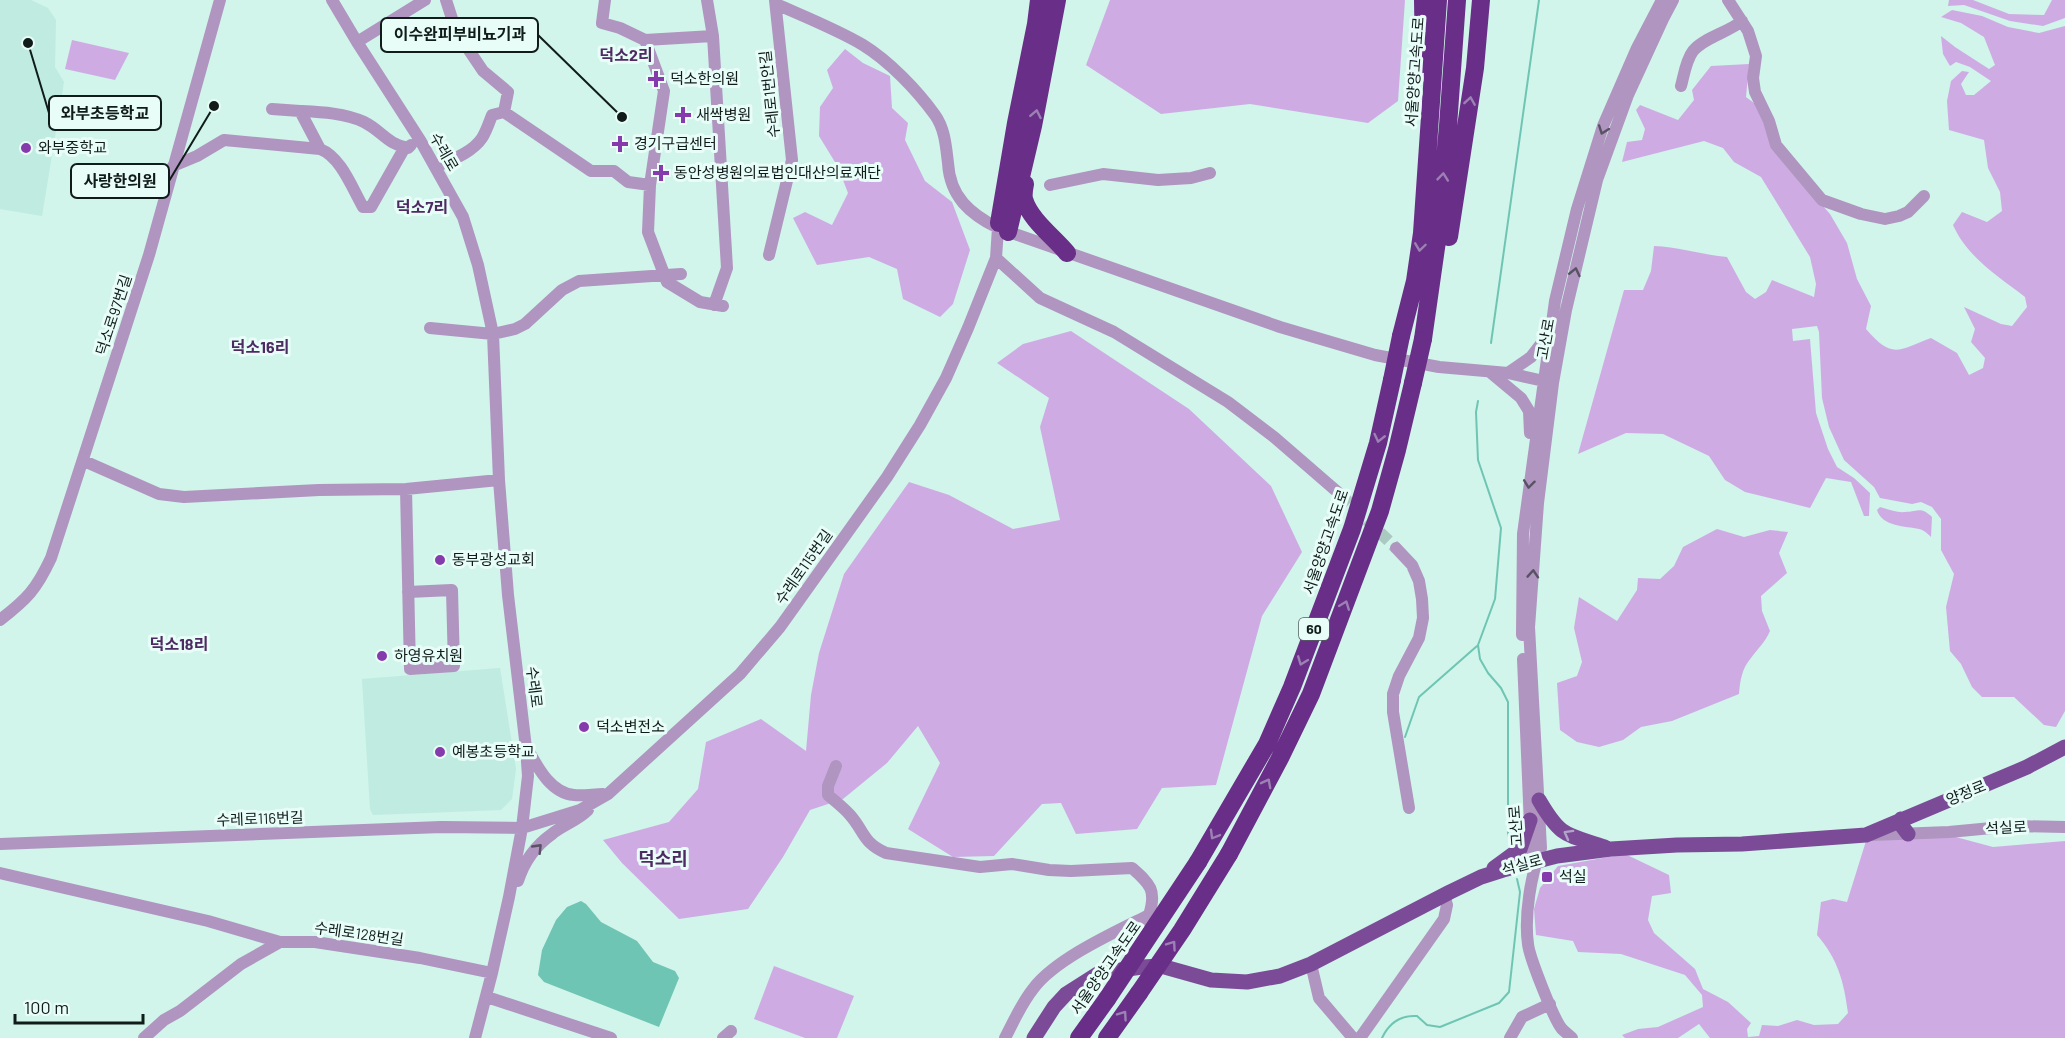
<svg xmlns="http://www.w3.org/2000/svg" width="2065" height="1038" font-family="Barlow,'Noto Sans KR',sans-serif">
	<rect width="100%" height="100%" fill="#d1f4eb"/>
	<path fill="#bfebe0" d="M0,0H31L48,8L56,20L55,67L64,82L42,216L0,209Z
		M500,668L516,769L512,799L501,810L373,815L370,809L362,679Z"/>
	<path fill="#ceace3" d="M1110,0H1405L1398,101L1368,123L1250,104L1161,114L1086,65Z
		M1949,0H1973L2009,14L2044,15L2052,0H2065V18L2043,26L2010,21L1964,5L1948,6Z
		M1952,10L1982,16L2008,27L2039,33L2065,26V711L2056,727L2044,725L2014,697H1982L1972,687L1961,664L1950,651L1946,607L1954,574L1941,550V519L1932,507L1921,502L1912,504L1880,498L1874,487L1844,460L1829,427L1822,398L1819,332L1817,326L1792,329L1793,341L1810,339L1816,413L1828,449L1837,467L1854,478L1870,493L1869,516H1864L1851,482L1826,478L1810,508L1745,492L1725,480L1709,456L1663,434L1626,433L1578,454L1624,290H1643L1651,271L1654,246C1679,247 1703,255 1727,257L1746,292L1755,299L1766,292L1772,280L1814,297L1816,284L1810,257L1761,177L1734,162L1723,148L1704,141L1622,162L1627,142L1642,140L1645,129L1636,110L1640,105L1678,120L1694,100L1692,90L1711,66L1749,64L1746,97L1758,106L1795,174L1830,214L1847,243L1857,279L1871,306L1866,329C1892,359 1897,351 1931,338L1957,353L1969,375L1983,368L1985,358L1971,342L1975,329L1964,307L2001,324L2012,326L2027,307L2025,297C1998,276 1967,257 1953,225L1962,212L1987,222L2002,211L2000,192L1988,168L1984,140L1949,130L1947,101L1951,81L1962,71L1969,72L1961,84L1966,95H1974L1991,81L1970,67L1956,62L1950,66L1943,54L1941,36L1955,47L1989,69L1995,65L1984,37L1961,23L1941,17Z
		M72,40L129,53L115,80L65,69Z
		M845,49L863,63L890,76L892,108L908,123L905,140L925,181L952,202L970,250L953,304L940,317L903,299L897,269L869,257L817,265L793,218L805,212L832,225L848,193L838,167L819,136L820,107L833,88L827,70Z
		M1071,331L1189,409L1271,486L1302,552L1262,616L1216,785L1162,788L1137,829L1076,834L1061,803L1042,804L994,856L953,857L908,829L940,763L918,726L887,763L843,799L810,810L783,857L748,909L679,919L622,863L603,840L669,822L698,789L706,742L761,719L806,751L811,695L819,653L844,574L909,482L949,495L1013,529L1060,520L1040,427L1049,398L997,363L1023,344Z
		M1880,507C1888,509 1897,513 1905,512C1919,512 1920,506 1932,517L1931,537C1928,534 1924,530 1919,529C1906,526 1882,527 1877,510Z
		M1717,529L1744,537L1770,530L1788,532L1779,553L1787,573L1761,596L1762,611L1770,631C1764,644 1759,647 1751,658C1742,668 1740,681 1739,694L1672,721L1641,727L1623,740L1599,747L1577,742L1560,730L1557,683L1577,676L1582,662L1574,628L1579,597L1617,621L1637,590L1638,578L1660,579L1674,566L1683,547Z
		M1952,836L1993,847L2065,841V1038H1710L1699,1024L1678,1038H1625L1622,1035L1638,1029L1658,1027L1703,1007L1702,995L1685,975L1621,954L1578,952L1573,941L1536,935L1534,909L1540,888L1558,866L1625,854L1669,875L1671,893L1652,896L1648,920L1654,933L1695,969L1703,989L1728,1002L1751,1023L1747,1029L1748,1037L1759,1036L1762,1025L1778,1026L1797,1020L1814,1025L1838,1024L1848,1013C1844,982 1838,959 1817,935L1821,902L1833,899L1847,902L1866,841Z
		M774,966L854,996L837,1038H805L754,1019Z"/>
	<path fill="#6fc5b3" d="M581,901L586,904L601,922L637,941L653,962L675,971L679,978L659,1027L544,982L538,975L542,950L556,920L567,907Z"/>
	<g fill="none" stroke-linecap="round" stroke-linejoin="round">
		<path stroke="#6fc5b3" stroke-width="2" d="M1491,343L1539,0
			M1478,401L1476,412L1478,460L1501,528L1495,599L1478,645L1480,659L1488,673L1501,688L1508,702V833L1511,846
			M1405,737L1419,697L1477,646
			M1382,1038C1389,1023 1400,1015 1417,1016L1427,1025L1440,1027L1499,1003L1509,992L1520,892L1517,879"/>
		<path stroke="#aac9c1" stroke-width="12" stroke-dasharray="12 6" stroke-linecap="butt" d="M1341,495L1396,548"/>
		<path stroke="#af95bf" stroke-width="12" d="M332,0L357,42L420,140L463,217L478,265L493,334L499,480L508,595L526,748L528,776L522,828L509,897L492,973L475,1038
			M446,0L456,31L483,71L508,92L504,112L591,171H614L628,182L650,185
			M605,0L602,23L620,28L645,40L664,91L650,185L648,232L667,282L700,302L723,306
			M707,0L713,36L727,268L714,305
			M1728,0L1748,31L1756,56L1753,78L1755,92L1769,121L1776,145L1822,200L1861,214L1885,219L1899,216L1908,212L1924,196
			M776,4C803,16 838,30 863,45C889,61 917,90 935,115C945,129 946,147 948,163C950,197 970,214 998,228L1280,327L1375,355L1439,367L1508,373L1553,383
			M645,40L713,36
			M357,42L425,0
			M1681,86C1684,75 1686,60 1693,51C1703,38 1729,32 1742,21
			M300,111C320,112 345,113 364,122C382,131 387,144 408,148L411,145
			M320,149C341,157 352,188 363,207H371L405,147
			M173,166L197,156L224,140L320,149L300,111L272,109
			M435,167C451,160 472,153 482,138C486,132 489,123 492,115L504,112
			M1050,185L1103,174L1158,180L1191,178L1210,173
			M769,255L792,160L775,0
			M996,258L1040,298L1114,332L1228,402L1274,437L1341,495
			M430,328L493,334L515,329L525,324L562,290L579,281L681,274
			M1491,373L1521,398L1529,411L1530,433
			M1508,373L1531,357L1548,335
			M84,461L159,494L184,497L319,490L406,489L499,480
			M406,489L410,669L454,666L452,590L408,592
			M1396,548L1412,565L1419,581L1422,599L1423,618L1419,638L1399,676L1393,694V712L1409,808
			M0,620C27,599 36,590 51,558L149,255L220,0
			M1522,635L1523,534L1555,301L1577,209L1603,126L1637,48L1662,0
			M1523,659L1531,849L1536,860
			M528,750C538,768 551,793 574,795C584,796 594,794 603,794
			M836,766L828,786V795C836,802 844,808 850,815C865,832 862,842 886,853L980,867L1012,864L1049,870L1071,871L1132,868C1150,884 1157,890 1149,915
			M1872,835L1949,832L2013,826L2065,827
			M0,844L441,827L522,828L580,810L608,794L740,674L780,627L887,477L920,425L946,378L968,328L996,258L998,228
			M0,873L208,921L280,942
			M518,881C524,862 535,846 552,834C563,825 577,821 588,810
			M1311,964L1319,998L1353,1038
			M487,997L611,1038
			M144,1038L164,1020L180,1011L241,964L280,942H315L420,958L492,973
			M723,1038L731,1031
			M1005,1038C1014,1021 1021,1004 1033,989C1055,959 1115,932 1149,915L1150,923
			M1360,1038L1444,919L1447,905L1444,895
			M1510,1038L1522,1017L1550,1004
			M1572,1038C1569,1035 1565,1032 1562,1029C1554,1020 1529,956 1528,944C1524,915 1531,875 1541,848L1529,627L1538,503L1553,383L1566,310L1597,180L1628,95L1663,19L1673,0"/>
		<path stroke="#7b4b97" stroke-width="15" d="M1539,800C1561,838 1566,834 1605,847
			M1901,819L1902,826L1908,834
			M1494,868L1520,849L1530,820
			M1034,1038L1054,1007L1066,994L1099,973L1142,967L1161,966L1211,980L1247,982L1280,976L1311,964L1450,892L1481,877L1503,870L1557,856L1611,849L1677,845L1742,844L1866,835L2027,767L2065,747"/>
		<path stroke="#692e87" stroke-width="18" d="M1423,0L1424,64
			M1025,184C1024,189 1023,194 1024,199C1030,220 1054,237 1067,253
			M999,223L1016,123L1036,24L1039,0
			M1008,232L1033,126L1057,0
			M1449,237L1475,68L1481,0
			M1401,336L1415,281L1422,233L1438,0
			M1423,339L1438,234L1448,126L1457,0
			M1229,854L1280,758L1311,694L1380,511L1397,450L1413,383
			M1198,862L1267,744L1292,687L1352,529L1378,443L1392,380
			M1079,1038L1107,999
			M1107,1038L1139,993"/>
		<path stroke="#692e87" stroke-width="18" d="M1392,380L1401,336
			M1413,383L1423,339
			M1139,993L1182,930L1229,854
			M1107,999L1198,862"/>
	</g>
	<defs><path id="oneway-chevron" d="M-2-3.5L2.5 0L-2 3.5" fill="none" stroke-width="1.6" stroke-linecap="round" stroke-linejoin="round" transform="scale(1.5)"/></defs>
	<g stroke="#9c81b4">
		<use href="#oneway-chevron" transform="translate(1470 101) rotate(-81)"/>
		<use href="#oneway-chevron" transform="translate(1036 114) rotate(-79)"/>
		<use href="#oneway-chevron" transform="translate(1443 177) rotate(-84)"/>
		<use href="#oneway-chevron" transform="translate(1420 247) rotate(98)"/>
		<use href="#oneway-chevron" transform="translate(1379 438) rotate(103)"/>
		<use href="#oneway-chevron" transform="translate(1345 605) rotate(-69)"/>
		<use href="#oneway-chevron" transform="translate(1302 661) rotate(111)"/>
		<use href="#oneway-chevron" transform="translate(1267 783) rotate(-62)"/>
		<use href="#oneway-chevron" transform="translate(1214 835) rotate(120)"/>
		<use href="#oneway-chevron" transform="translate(1172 945) rotate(-55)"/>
		<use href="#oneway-chevron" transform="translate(1123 1015) rotate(-55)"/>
	</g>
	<g stroke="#585264">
		<use href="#oneway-chevron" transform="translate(1603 130) rotate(110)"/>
		<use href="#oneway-chevron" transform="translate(1575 272) rotate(-77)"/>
		<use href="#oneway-chevron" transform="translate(1529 484) rotate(97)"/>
		<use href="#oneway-chevron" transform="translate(1533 574) rotate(-86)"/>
		<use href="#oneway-chevron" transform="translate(538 848) rotate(-46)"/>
	</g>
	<use stroke="#b2a4c8" href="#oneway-chevron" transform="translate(1568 834) rotate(-151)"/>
	<g fill="#863bad" stroke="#e9fdf8" stroke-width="2">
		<path d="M653 70h6v6h6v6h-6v6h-6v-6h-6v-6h6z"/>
		<path d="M680 106h6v6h6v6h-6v6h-6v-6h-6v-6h6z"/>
		<path d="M617 135h6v6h6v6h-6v6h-6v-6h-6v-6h6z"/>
		<circle cx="26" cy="148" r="6"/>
		<path d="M658 164h6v6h6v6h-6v6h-6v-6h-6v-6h6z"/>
		<circle cx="440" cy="560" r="6"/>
		<circle cx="382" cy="656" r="6"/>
		<circle cx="584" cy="727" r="6"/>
		<circle cx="440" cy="752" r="6"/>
		<rect x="1541" y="871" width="12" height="12" rx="3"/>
	</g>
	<g text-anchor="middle" stroke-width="6" stroke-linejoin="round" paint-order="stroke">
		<rect fill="#e9fdf8" stroke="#51605d" stroke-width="1.5" x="1299" y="618" width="30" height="22" rx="4.5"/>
		<g font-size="14" font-weight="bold" fill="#101c1a">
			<text x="1314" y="634">60</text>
		</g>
		<g font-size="15" fill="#101c1a" stroke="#e9fdf8">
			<text transform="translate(1415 72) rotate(-86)" y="5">서울양양고속도로</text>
			<text transform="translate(770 94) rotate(-96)" y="5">수레로1번안길</text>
			<text transform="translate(444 152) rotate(60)" y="5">수레로</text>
			<text transform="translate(114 315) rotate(-72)" y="5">덕소로97번길</text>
			<text transform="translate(1546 339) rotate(-80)" y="5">고산로</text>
			<text transform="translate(1326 542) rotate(-71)" y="5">서울양양고속도로</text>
			<text transform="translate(804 567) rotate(-55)" y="5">수레로115번길</text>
			<text transform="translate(534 687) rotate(83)" y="5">수레로</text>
			<text transform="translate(1966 793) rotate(-22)" y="5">양정로</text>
			<text transform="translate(260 819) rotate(-2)" y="5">수레로116번길</text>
			<text transform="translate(1516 826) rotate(-94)" y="5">고산로</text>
			<text transform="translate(2006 828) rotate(-3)" y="5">석실로</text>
			<text transform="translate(1522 865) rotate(-15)" y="5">석실로</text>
			<text transform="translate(359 934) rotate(8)" y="5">수레로128번길</text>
			<text transform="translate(1106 968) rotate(-55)" y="5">서울양양고속도로</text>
		</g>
		<g font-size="15" fill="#101c1a" stroke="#e9fdf8" text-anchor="start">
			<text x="670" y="84">덕소한의원</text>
			<text x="696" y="120">새싹병원</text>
			<text x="634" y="149">경기구급센터</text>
			<text x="38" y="153">와부중학교</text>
			<text x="674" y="178">동안성병원의료법인대산의료재단</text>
			<text x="452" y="565">동부광성교회</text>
			<text x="394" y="661">하영유치원</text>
			<text x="596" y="732">덕소변전소</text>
			<text x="452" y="757">예봉초등학교</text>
			<text x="1559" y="882">석실</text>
		</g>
		<g font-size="16" font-weight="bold" fill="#4e2a62" stroke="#e9fdf8">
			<text x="626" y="61">덕소2리</text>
			<text x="422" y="213">덕소7리</text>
			<text x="260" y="353">덕소16리</text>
			<text x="179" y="650">덕소18리</text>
		</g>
		<g font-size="18" font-weight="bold" fill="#4e2a62" stroke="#e9fdf8">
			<text x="663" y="865">덕소리</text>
		</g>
	</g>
	<path fill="none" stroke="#101c1a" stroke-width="2" d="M622 117L538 35M28 43L49 113M214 106L169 181"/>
	<g fill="#101c1a" stroke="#e9fdf8" stroke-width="2">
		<circle cx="622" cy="117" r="6"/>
		<circle cx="28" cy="43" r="6"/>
		<circle cx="214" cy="106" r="6"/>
	</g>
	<g fill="#e9fdf8" stroke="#101c1a" stroke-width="2">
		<rect x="381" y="18" width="157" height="34" rx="6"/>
		<rect x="49" y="96" width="112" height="34" rx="6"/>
		<rect x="71" y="164" width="98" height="34" rx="6"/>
	</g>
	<g font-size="16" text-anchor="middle" font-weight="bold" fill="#101c1a">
		<text x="460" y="40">이수완피부비뇨기과</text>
		<text x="105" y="119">와부초등학교</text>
		<text x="120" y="187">사랑한의원</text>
	</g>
	<path d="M15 1014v9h128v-9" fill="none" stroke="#101c1a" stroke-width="3"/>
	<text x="24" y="1014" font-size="18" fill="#101c1a" stroke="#e9fdf8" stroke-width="4.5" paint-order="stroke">100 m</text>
</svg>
